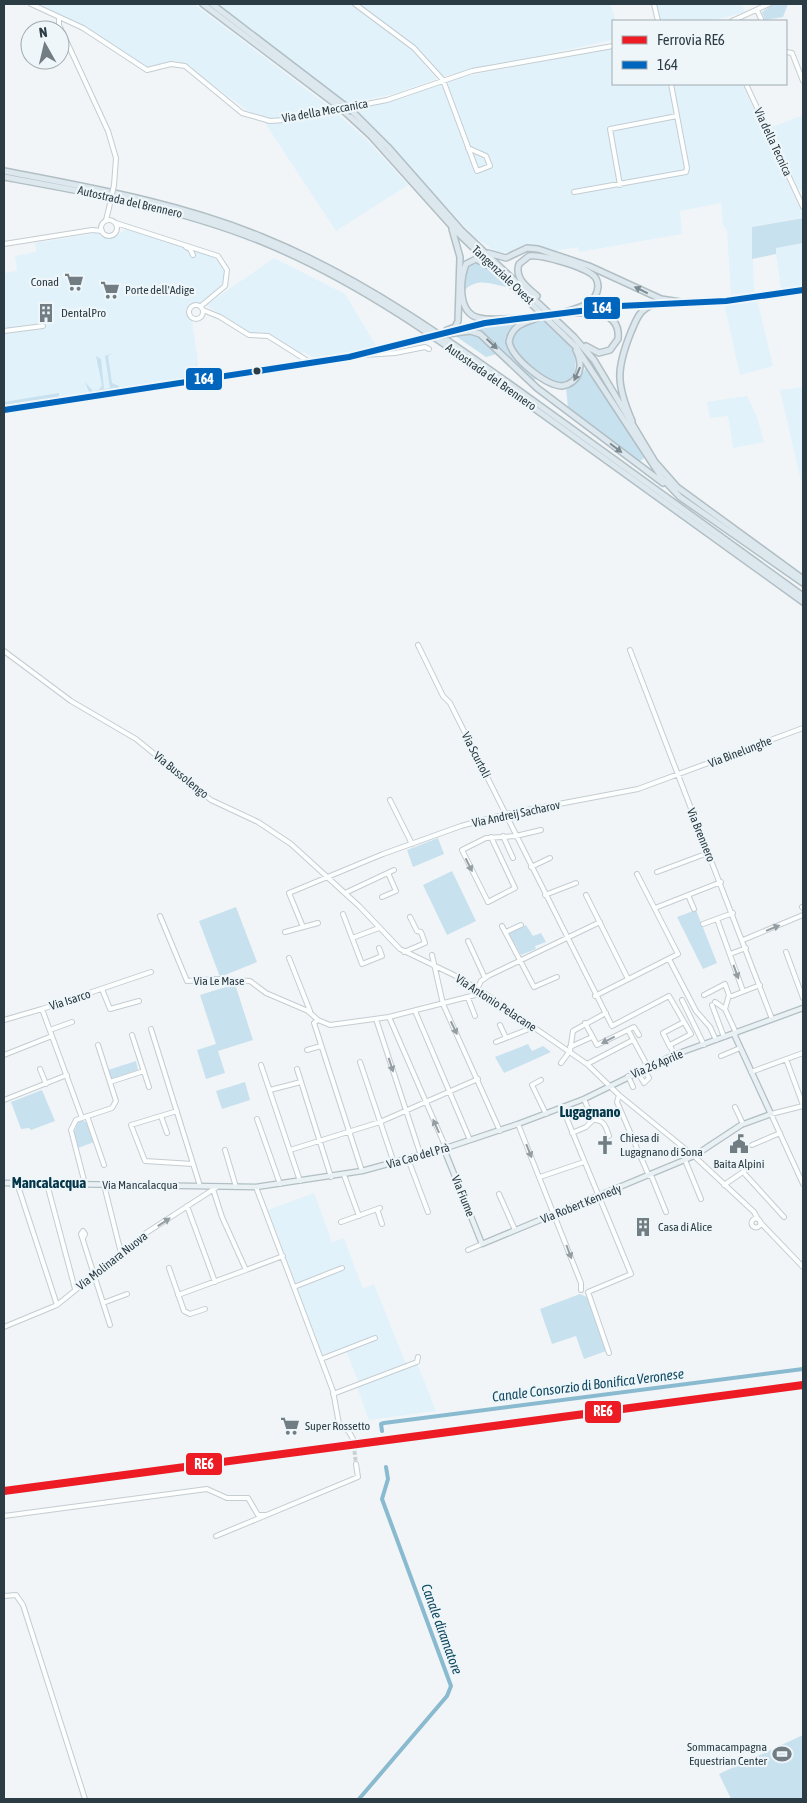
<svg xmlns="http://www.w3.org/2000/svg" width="807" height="1803" font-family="'Asap Condensed',sans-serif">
	<rect width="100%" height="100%" fill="#f1f5f7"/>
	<path fill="#e1f2fb" d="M37,4H194L331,108L366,139L408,185L336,231L265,123L182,63L176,61L149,69L144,67L101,37Z
		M216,4H351L414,52L437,79L394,94L346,104Z
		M360,4H610L616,21H613V40L441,77L417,48Z
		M657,4H741L745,12L711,21H660Z
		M613,48V84H742L803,215V217L752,227L754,292L731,295L727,230L723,225L721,203L680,211L682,234L579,252L578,247L554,251L528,244L510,252H496L476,238L352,109L396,100L456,78Z
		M803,115V191L799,190L769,128Z
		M126,229L161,238L218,258L223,264L226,274L220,289L200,303H191L188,308L187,316L192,321L198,361L195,372L188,377L139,387L4,407V273L17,271L15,256L36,252L35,243L98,233L103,238H113Z
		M803,243V286L781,289L775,248Z
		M274,258L345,294L377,347L314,358L304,352L301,354L269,335L250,334L206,305Z
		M757,299L773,366L740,375L724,303Z
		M803,387V480L801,481L780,390Z
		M747,396L757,417L764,442L733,448L728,416L710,418L707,402Z
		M314,1193L332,1242L344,1238L363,1289L374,1284L406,1364L417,1363L436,1411L369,1420L357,1387L359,1383L346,1351L322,1354L268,1210Z"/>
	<path fill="#c8e1ee" d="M774,4H788L783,17L765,20L762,12Z
		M803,218V243L776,248V254L752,259V227Z
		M473,262H479L508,287C491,284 477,277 465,290C465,280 463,267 473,262Z
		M547,319L576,354L575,376L563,384L549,382L512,348C509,325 528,322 547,319Z
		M517,323L508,334L509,350L537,377L533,382L491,339L480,331V328Z
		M466,332L479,335L500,353L486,357L454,335Z
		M114,353L108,356L112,383L119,386V389L185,377L193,372L198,361L194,374L186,378L110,392H89L85,382L93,391L99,390L102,385L96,356L101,359L104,389L110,388L105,356Z
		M588,365L644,458L639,462L568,408L566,388L574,384Z
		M59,393V396L54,400L4,407V402Z
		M438,838L444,854L413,867L407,850Z
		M452,871L476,921L447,935L423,885Z
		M236,907L257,962L220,977L199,921Z
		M696,910L717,963L703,969L677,917Z
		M526,925L533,936L541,933L546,942L535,946L536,949L521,955L509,934Z
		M235,984L253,1040L218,1051L225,1073L206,1079L197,1050L216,1044L200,995Z
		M528,1044L532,1051L543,1046L551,1052L504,1073L495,1057Z
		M136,1061L138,1070L111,1079L108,1070Z
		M245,1082L250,1100L222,1109L216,1091Z
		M42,1090L55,1121L31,1130L29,1128L21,1129L11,1102Z
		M82,1120L87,1123L94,1142L78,1148L74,1132L78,1122Z
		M580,1294L587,1297L606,1351L584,1359L576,1336L552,1344L540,1309Z
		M803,1735V1799H731L719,1774Z"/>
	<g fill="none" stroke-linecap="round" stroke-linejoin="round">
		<path stroke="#89bad0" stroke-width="4" d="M382,1431L381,1424L384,1423L803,1369
			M359,1799L447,1696L451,1686L382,1499L388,1479L386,1467"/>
		<path stroke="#cad0d3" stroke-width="4" stroke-dasharray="4 2" stroke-linecap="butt" d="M353,1439L356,1464"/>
		<g stroke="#c4cdd2" stroke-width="6">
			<path id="minor" d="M31,4L83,28L147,70L171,64L185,66L242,113L270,121L285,120L387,100L472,71L613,46
				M355,4L414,48L443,80L477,171L490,166L486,156L468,148
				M654,4L658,21
				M757,10L762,21
				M59,18V25L108,131L116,158L114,185
				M732,21L769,4
				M786,52L792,53L803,81
				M746,84L803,207
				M620,185L610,129L677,116
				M574,192L686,172L687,168L671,84
				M106,220L109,208
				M101 228a8 8 0 1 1 16 0a8 8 0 1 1-16 0Z
				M116,223L218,256L227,270L225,286L201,306
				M4,244L92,230L102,231
				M186,247L190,249L193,255
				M189 312a7 7 0 1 1 14 0a7 7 0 1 1-14 0Z
				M203,310L220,317L249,335L268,336L311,363
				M4,331L43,326
				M363,355L395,353L425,347L429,349
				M418,645L443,696L450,703L612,1026L669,996L691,1034L670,1045L674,1055
				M630,650L772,1019
				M4,651L71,701L136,739L211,800L258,822L291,844L359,906L400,949L458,977L484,993L587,1064L619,1095L694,1156L754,1212L758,1219
				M390,800L412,844
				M503,836L513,858
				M491,837L515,888L488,902L462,850L486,838L516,836L541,830
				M531,867L550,858
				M657,872L708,853
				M345,893L394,870
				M545,895L576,883
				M586,895L628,979
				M688,895L694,909
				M382,897L396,891L388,873
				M802,907L803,908
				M655,908L721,882
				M343,914L362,964L382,956L379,948
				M160,916L187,981L217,979L250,981L266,993L308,1011L318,1020L330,1025L389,1017L483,993
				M717,919L743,991
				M703,924L733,913
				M502,926L534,987L557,977
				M303,927L289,893L383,854L461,826L506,814L638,789L803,728
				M285,932L318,923
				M506,932L521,925
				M352,938L379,928
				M743,940L803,915
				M468,941L485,978
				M404,952L425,943L421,932L417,931L410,917
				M786,952L803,998
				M730,954L746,948
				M432,955L443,1004L500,1131
				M289,958L310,1011
				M669,959L696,1011L710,1027L716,1040
				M102,989L110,1009L139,1001
				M477,989L481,981L488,976L600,922
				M704,995L725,984L729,995L725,1009L736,1033
				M595,996L678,954L637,874
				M732,996L760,985
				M468,998L475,1016
				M682,1000L704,1045
				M715,1002L725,1009
				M712,1005L724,1037
				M415,1011L470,1140
				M389,1017L446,1148
				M376,1019L421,1156
				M4,1020L42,1009
				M318,1020L314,1023L362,1171
				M585,1023L597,1045L634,1027L639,1035
				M500,1025L506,1038
				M151,1029L200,1186
				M50,1030L72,1022
				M628,1030L648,1067
				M132,1035L149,1087
				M496,1042L534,1027
				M570,1047L592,1037
				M670,1047L663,1033L684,1022
				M307,1050L321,1046
				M4,1055L52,1036
				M721,1056L740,1048
				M786,1059L803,1105
				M360,1062L394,1163
				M561,1063L570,1051L573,1031L606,1013
				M587,1064L633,1040
				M261,1065L300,1181
				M40,1069L46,1084
				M297,1069L331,1177
				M637,1071L644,1083L649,1078L644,1069
				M751,1072L803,1053
				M628,1076L633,1087
				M541,1080L532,1085L546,1114
				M110,1082L144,1071
				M270,1090L301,1082
				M619,1095L617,1102L649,1176
				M4,1100L67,1075
				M803,1106L771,1114L803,1184
				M562,1107L631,1274L588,1292L609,1353
				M735,1107L743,1124
				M177,1111L131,1125L145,1161L193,1164
				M87,1116L104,1165
				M161,1116L167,1133
				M82,1118L42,1009L151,972
				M257,1119L280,1184
				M593,1120C604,1119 606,1127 609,1136
				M518,1124L581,1283V1290
				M572,1133L586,1127L593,1120L584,1099
				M752,1145L780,1133
				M225,1150L236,1187
				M290,1150L380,1122L478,1079
				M408,1159L428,1212
				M685,1160L701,1199
				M743,1172L750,1166
				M344,1175L359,1216
				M651,1175L666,1212
				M540,1177L584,1162
				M17,1183L57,1305
				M47,1184L75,1289
				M85,1184L71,1130L76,1120L112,1108L116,1101L98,1045
				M104,1185L121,1253
				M724,1185L743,1172L784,1217
				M256,1187L321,1359L333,1391L339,1424L349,1432L353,1439
				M213,1189L222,1217L246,1270L283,1256
				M499,1194L515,1230
				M187,1206L215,1282
				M377,1209L382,1224
				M751.5 1223a4.5 4.5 0 1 1 9 0a4.5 4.5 0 1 1-9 0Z
				M341,1222L380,1208
				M760,1222L803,1267
				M83,1238L85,1234L83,1231L81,1234L110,1325
				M468,1250L482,1244
				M169,1268L184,1311L190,1314L205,1309
				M294,1287L342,1268
				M178,1295L246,1270
				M103,1303L127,1294
				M4,1327L57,1305L146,1233L217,1187
				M321,1359L375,1338
				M333,1394L417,1362L418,1357
				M4,1516L207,1489L227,1498H248L258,1515H266
				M216,1536L358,1477L356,1464
				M4,1596L16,1595L23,1605L85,1799"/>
		</g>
		<g stroke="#b1bfc5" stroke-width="7">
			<path id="major" d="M583,311L635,305L726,301L803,290
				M517,319L539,316
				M448,332L499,321
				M4,410L349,357L422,339
				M444,1149L482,1244L694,1156L741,1125L771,1114L734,1034
				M4,1183L256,1187L362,1171L446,1148L518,1124L584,1099L674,1055L803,1008"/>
		</g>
		<g stroke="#b1bfc5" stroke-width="8">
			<path id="highway" d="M203,4L338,106
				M212,4L344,105
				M353,112L388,147L461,230L574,337L594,360L655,462L677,487L803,579
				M346,113L371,136L457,232L576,347L662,478L680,497L803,583
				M4,171C92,188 179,203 262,237C373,282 468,354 564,423C643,481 723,538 803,596
				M4,177C92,193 179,208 263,242C366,284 455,351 545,416C631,478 717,540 803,602
				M488,253L506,258L527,248L538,249L589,266L661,299L687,303
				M487,265L476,259L466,264C460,280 457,313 479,318C491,321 506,318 519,319
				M537,296C527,287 514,278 519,264L529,256C541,254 585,267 594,276C597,279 598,283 598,287C596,308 572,308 557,315
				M571,313C590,312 621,310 618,339L610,350L599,353L586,346
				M543,316C528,322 512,323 509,342C513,359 545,385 562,386C580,383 584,365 576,350
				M447,330L455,327L458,321L460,257L452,229
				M448,334L470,331L480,334L537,388L663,483
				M632,421C616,384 616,369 631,332C637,318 639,310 654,304"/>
		</g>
		<use href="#minor" stroke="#fdfefe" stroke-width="4"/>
		<use href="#major" stroke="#eaf1f4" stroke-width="4.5"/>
		<use href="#highway" stroke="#dde8ee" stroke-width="5"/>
		<g stroke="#c4cdd2" stroke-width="6" stroke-linecap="butt">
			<path id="minor-bridge" d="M109,208L114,185"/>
		</g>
		<g stroke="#b1bfc5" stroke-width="7" stroke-linecap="butt">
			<path id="major-bridge" d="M543,316L557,315
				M422,339L438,335"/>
		</g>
		<g stroke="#b1bfc5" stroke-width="8" stroke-linecap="butt">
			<path id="highway-bridge" d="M344,105L353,112
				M338,106L346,113
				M436,335L448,334"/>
		</g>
		<use href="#minor-bridge" stroke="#fdfefe" stroke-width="4"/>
		<use href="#major-bridge" stroke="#eaf1f4" stroke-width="4.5"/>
		<use href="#highway-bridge" stroke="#dde8ee" stroke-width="5"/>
		<g stroke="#eef6fa" stroke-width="10">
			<path id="bus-1" d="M4,410L349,357L485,323L620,306L726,301L803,290"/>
		</g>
		<use href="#bus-1" stroke="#0065bd" stroke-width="6"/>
		<g stroke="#eef6fa" stroke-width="11">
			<path id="rail-1" d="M4,1491L803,1385"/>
		</g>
		<use href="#rail-1" stroke="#ed1c24" stroke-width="8"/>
	</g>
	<defs><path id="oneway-solid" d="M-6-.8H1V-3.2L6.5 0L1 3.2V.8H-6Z" transform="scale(1.25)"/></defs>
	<g fill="#7c8990">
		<use href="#oneway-solid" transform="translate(641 290) rotate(-154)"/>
		<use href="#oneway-solid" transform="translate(492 344) rotate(43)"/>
		<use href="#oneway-solid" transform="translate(577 374) rotate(114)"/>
		<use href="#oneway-solid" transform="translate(616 448) rotate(37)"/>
	</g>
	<g fill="#949da1">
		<use href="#oneway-solid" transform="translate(469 865) rotate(63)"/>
		<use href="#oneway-solid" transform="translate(773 928) rotate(-22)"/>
		<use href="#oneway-solid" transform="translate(736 972) rotate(70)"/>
		<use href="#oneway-solid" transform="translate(454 1028) rotate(65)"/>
		<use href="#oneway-solid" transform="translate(608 1040) rotate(153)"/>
		<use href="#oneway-solid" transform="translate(391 1065) rotate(72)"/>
		<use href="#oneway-solid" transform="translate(436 1126) rotate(-114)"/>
		<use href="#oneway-solid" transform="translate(529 1151) rotate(68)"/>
		<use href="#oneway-solid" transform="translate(164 1222) rotate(-33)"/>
		<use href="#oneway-solid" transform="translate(569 1252) rotate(69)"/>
	</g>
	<defs>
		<g id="supermarket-bare" transform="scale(1.5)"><path d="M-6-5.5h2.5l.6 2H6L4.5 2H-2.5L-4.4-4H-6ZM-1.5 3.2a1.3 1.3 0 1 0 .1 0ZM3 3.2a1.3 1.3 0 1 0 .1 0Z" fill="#717d83" stroke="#eef6fa" stroke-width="2.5" paint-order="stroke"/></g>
		<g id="building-bare" transform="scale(1.5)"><path d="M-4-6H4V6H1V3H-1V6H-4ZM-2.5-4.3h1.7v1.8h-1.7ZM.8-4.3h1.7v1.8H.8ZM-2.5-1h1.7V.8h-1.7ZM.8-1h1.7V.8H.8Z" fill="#717d83" stroke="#eef6fa" stroke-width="2.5" paint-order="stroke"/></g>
		<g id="civic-bare" transform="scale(1.5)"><path d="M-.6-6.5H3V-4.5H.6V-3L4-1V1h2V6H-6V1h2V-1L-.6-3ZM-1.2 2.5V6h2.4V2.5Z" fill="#717d83" stroke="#eef6fa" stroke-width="2.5" paint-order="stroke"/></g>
		<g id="church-bare" transform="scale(1.5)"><path d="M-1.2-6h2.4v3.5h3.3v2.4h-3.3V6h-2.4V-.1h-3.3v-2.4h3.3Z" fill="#717d83" stroke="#eef6fa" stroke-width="2.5" paint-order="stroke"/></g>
		<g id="stadium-bare" transform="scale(1.5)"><path d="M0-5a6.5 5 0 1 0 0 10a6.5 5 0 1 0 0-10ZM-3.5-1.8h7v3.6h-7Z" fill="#717d83" stroke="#eef6fa" stroke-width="2.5" paint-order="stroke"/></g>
	</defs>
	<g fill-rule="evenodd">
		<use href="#supermarket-bare" x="74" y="282"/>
		<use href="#supermarket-bare" x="110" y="290"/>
		<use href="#building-bare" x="46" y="313"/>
		<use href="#civic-bare" x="739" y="1144"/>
		<use href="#church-bare" x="605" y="1145"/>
		<use href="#building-bare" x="643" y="1227"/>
		<use href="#supermarket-bare" x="290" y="1426"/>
		<use href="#stadium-bare" x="782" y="1754"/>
	</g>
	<circle fill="#2c3c44" stroke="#eef6fa" stroke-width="2" cx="257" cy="371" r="4.5"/>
	<g text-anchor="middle" stroke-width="4.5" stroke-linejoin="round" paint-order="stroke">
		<g font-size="12" fill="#2c3c44" stroke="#eef6fa">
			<text transform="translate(325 111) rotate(-10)" y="4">Via della Meccanica</text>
			<text transform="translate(773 142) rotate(65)" y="4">Via della Tecnica</text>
			<text transform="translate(130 202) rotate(13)" y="4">Autostrada del Brennero</text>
			<text transform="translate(503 275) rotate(43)" y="4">Tangenziale Ovest</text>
			<text transform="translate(491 377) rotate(35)" y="4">Autostrada del Brennero</text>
			<text transform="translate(740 752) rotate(-21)" y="4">Via Binelunghe</text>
			<text transform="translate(476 755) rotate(63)" y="4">Via Scurtoli</text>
			<text transform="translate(181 775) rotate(39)" y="4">Via Bussolengo</text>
			<text transform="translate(516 814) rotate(-12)" y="4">Via Andreij Sacharov</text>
			<text transform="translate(701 835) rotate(68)" y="4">Via Brennero</text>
			<text x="219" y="985">Via Le Mase</text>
			<text transform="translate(70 1000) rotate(-18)" y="4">Via Isarco</text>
			<text transform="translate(496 1003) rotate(33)" y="4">Via Antonio Pelacane</text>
			<text transform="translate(657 1064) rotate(-23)" y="4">Via 26 Aprile</text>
			<text transform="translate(418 1156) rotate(-16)" y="4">Via Cao del Prà</text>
			<text x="140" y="1189">Via Mancalacqua</text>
			<text transform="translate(463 1196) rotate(68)" y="4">Via Fiume</text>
			<text transform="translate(581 1204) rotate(-22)" y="4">Via Robert Kennedy</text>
			<text transform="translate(112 1261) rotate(-38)" y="4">Via Molinara Nuova</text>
		</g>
		<g font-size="12" fill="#2c3c44" stroke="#eef6fa" text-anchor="start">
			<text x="59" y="286" text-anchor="end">Conad</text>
			<text x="125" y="294">Porte dell'Adige</text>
			<text x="61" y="317">DentalPro</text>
			<text x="620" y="1142">Chiesa di<tspan x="620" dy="14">Lugagnano di Sona</tspan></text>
			<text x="739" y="1168" text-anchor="middle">Baita Alpini</text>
			<text x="658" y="1231">Casa di Alice</text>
			<text x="305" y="1430">Super Rossetto</text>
			<text x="767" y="1751" text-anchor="end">Sommacampagna<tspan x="767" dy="14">Equestrian Center</tspan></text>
		</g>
		<g font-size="14" font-style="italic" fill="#134b63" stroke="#eef6fa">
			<text transform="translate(588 1385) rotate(-7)" y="5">Canale Consorzio di Bonifica Veronese</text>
			<text transform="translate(442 1629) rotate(70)" y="5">Canale diramatore</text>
		</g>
		<g font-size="15" font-weight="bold" fill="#033649" stroke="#eef6fa">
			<text x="590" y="1117">Lugagnano</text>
			<text x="49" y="1188">Mancalacqua</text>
		</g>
	</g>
	<g stroke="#eef6fa" stroke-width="2">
		<rect x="583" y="296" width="38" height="24" rx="5" fill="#0065bd"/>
		<rect x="185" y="367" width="38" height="24" rx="5" fill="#0065bd"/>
		<rect x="584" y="1400" width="38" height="24" rx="5" fill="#ed1c24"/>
		<rect x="185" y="1452" width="38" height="24" rx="5" fill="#ed1c24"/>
	</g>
	<g font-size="14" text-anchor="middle" font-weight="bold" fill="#fff">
		<text x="602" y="313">164</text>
		<text x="204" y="384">164</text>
		<text x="603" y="1416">RE6</text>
		<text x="204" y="1469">RE6</text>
	</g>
	<rect width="807" height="1803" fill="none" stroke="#2c3c44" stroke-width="10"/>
	<rect x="612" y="20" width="175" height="65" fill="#eef6fa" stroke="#a0acb1"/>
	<rect x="622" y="36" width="25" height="8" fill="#ed1c24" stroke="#a0acb1"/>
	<text x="657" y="45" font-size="15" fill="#2c3c44">Ferrovia RE6</text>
	<rect x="622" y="61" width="25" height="8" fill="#0065bd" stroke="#a0acb1"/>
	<text x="657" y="70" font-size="15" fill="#2c3c44">164</text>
	<g transform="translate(45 45) rotate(352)"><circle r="24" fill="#eef6fa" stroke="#a0acb1"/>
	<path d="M0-4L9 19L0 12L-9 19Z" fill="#717d83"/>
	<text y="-8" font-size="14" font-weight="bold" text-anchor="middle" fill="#2c3c44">N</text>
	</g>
</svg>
